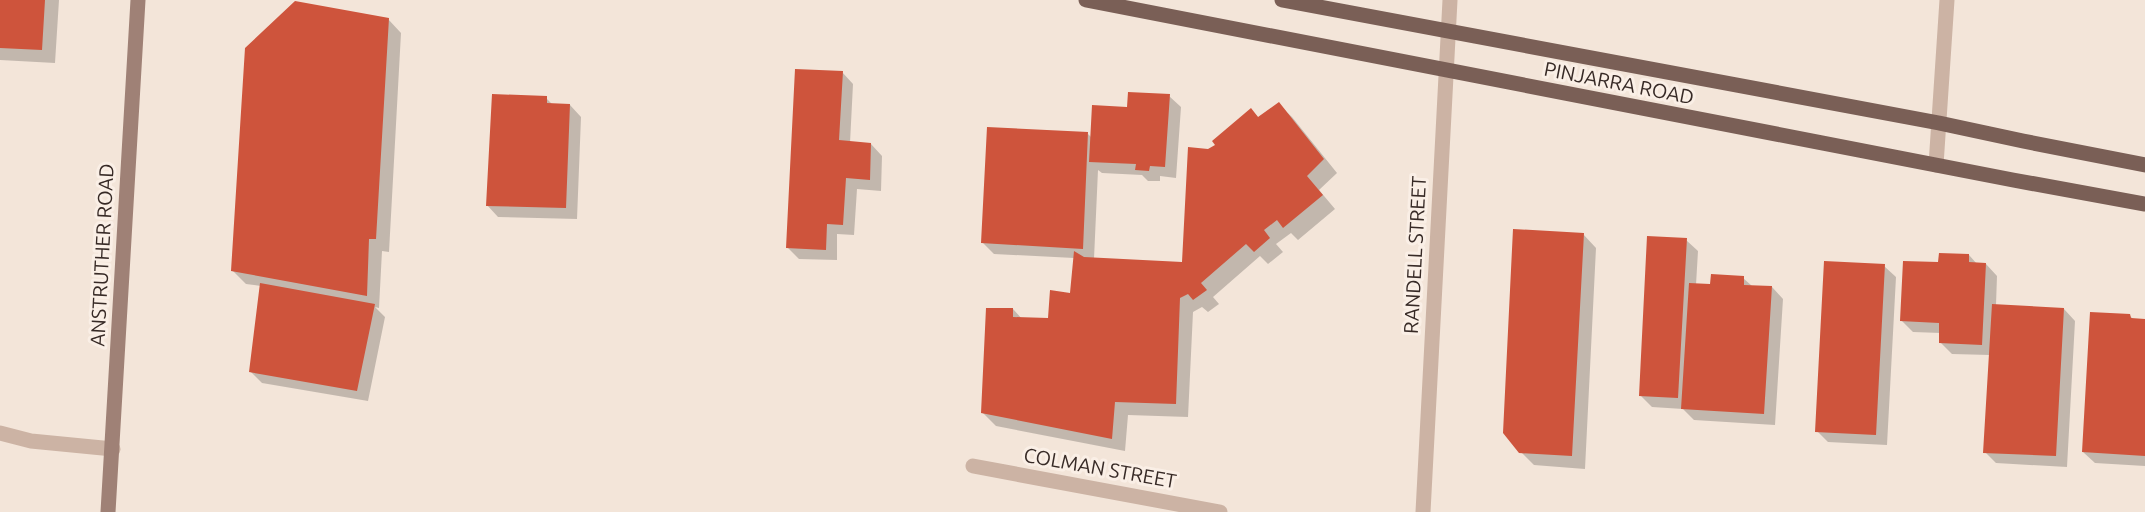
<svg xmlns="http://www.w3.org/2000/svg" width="2145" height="512" font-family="Ubuntu,sans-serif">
	<rect width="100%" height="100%" fill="#f3e5d9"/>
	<path fill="#0003" d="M0,0H59L55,63L0,60Z
		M388,19L401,33L389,252L382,251L379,308L375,307L385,317L368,401L262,383L250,371L261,286L246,284L232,270Z
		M842,72L853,84L850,143L871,144L882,156L881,191L857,189L854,235L837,234V260L799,259L788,248Z
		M1169,96L1181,107L1176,178L1160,176V181H1148L1142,175L1102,173L1098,170L1094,259L1184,264L1208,151L1217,145L1251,110L1259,118L1278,104L1292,117L1337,173L1319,190L1335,209L1298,240L1291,233L1276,244L1283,252L1268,264L1260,256L1213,297L1219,304L1208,312L1202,307L1193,312L1188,417L1128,415L1125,451L996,426L983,413L1013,309L1022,319L1049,320L1071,294L1074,258L994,254L983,243L1088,134L1092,138L1129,108Z
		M546,98L553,105H570L581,117L577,219L498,217L487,205Z
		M1583,234L1596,248L1585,469L1534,465L1521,452Z
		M1686,240L1698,251L1696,285L1712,286L1743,278L1752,286L1772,287L1783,299L1775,425L1694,420L1683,409L1652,407L1641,396Z
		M1969,255L1977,264H1986L1997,276L1996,305L2064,309L2075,321L2067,467L1996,463L1985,452L1990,355L1952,354L1940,342L1941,333L1913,332L1901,320L1940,264Z
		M1884,266L1896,277L1887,445L1828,442L1817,431Z
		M2130,316L2134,320L2145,321V466L2095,463L2083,452Z"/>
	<path fill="#ce543c" d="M0,0H45L42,50L0,48Z
		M295,1L389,18L376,239H369L367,296L231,271L245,48Z
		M795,69L843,71L839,140L871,143L870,180L846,178L843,225L827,224L826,250L786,248Z
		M1128,92L1170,94L1165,167L1150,166L1149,171L1135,170L1136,164L1089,162L1092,105L1127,107Z
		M492,94L547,96V103L570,104L566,208L486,206Z
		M1279,102L1324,159L1307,176L1323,195L1283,228L1277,220L1264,230L1270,238L1254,252L1246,244L1201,283L1207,290L1193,300L1188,294L1180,298L1176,404L1115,402L1112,439L981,413L986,308H1013V317L1048,318L1050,290L1070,293L1074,251L1084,257L1182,262L1188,147L1208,149L1215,145L1212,141L1251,108L1258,117Z
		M987,127L1088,132L1083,249L981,243Z
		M1513,229L1584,233L1572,456L1519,453L1503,433Z
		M1647,236L1687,238L1678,398L1639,396Z
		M1939,253L1969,254V262L1986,263L1982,345L1939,343V323L1900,321L1903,261L1938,262Z
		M1824,261L1885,264L1876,435L1815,432Z
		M1711,274L1744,276V285L1772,286L1764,414L1681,409L1689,283L1710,284Z
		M260,283L375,304L357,391L249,372Z
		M1992,304L2064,308L2056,456L1983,453Z
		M2090,312L2130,314L2131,318L2145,319V456L2082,452Z"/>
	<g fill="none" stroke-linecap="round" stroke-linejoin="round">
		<path stroke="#ccb3a4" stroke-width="15" d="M1936,165L1947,0
			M0,433L31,441L113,449
			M973,466L1220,512
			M1423,512L1450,0"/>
		<path stroke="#9f8176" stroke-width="15" d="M108,512L138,0"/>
		<path stroke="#7a5f56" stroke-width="15" d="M1086,0L2013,180L2145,204
			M1282,0L1939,123L2023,141L2145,165"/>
	</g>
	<g text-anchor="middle" stroke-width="6" stroke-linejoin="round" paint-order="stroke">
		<g font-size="20" fill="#372a26" stroke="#faefe6">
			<text transform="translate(1619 83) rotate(11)" y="7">PINJARRA ROAD</text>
			<text transform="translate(102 255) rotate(-87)" y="7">ANSTRUTHER ROAD</text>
			<text transform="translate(1415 255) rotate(-87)" y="7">RANDELL STREET</text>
			<text transform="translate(1100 468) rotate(10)" y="7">COLMAN STREET</text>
		</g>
	</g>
</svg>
